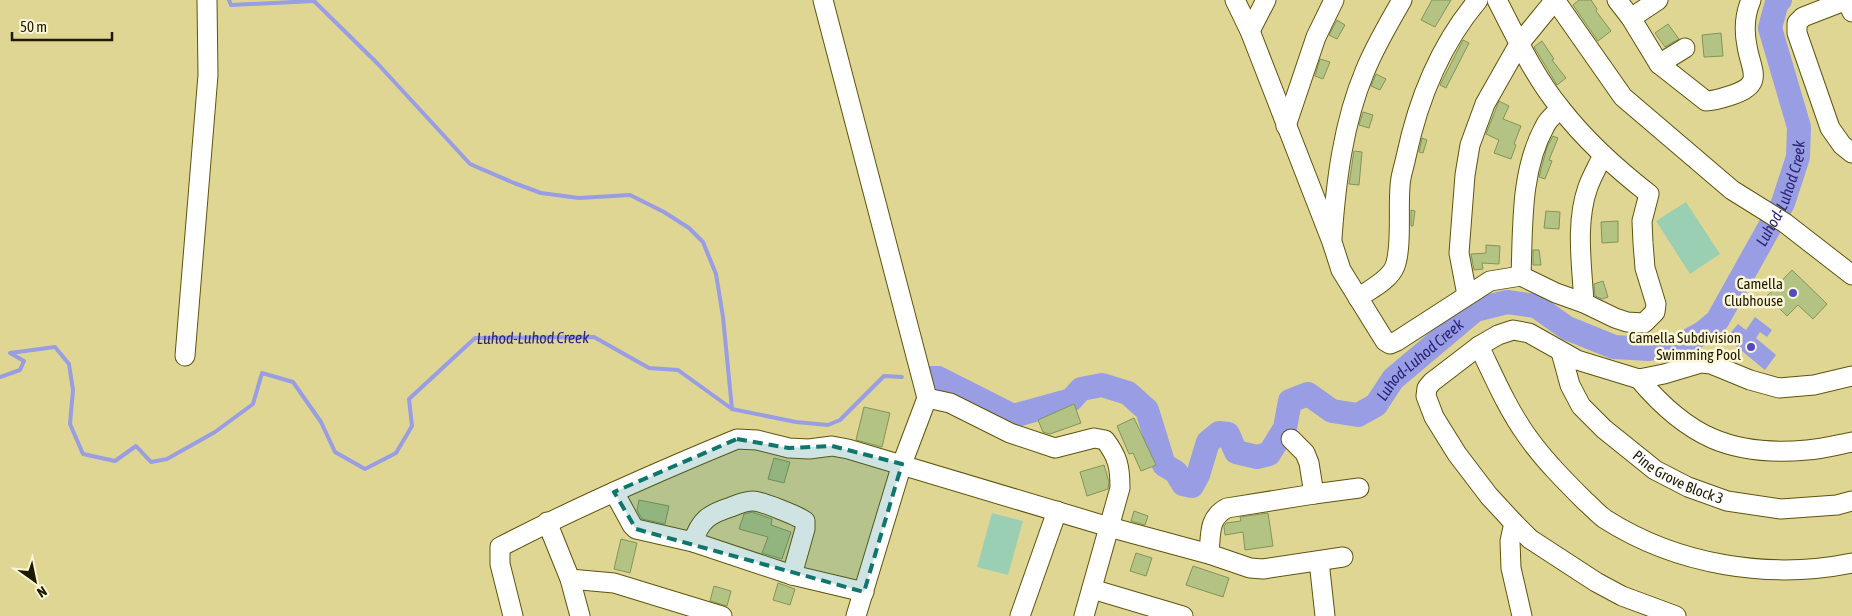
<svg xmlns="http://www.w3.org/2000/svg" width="1852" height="616" font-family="'Asap Condensed',sans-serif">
	<rect width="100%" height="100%" fill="#e0d694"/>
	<path fill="#9bcfb3" d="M1686,202L1720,254L1690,274L1656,221Z
		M992,513L1023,521L1008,575L977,567Z"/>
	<path fill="#989de4" d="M1755,317L1772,330L1767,337L1760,332L1756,338L1776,355L1765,370L1726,338L1738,324L1746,330Z"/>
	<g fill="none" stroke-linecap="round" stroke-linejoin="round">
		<g stroke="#989de4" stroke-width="4">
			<path d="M229,0L231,5L314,1L377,63L470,164L514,183L541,193L579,198L630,195L664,212L689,228L703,242L716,274L723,317L732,409"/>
			<path id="s1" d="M0,377L20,370L24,361L10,353L55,347L69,364L73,390L70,424L83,454L115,461L136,446L151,462L167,459L215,432L253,404L262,373L293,382L321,422L335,452L365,469L396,453L412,426L409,399L475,338L594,337L649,368L678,370L732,409L796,422L828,425L840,420L884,376L902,377"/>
		</g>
		<path stroke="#989de4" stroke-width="24" id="s2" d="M925,378H938L1013,416L1071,400L1081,389L1102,385L1128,393L1147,410L1164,465L1176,472L1183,484L1192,486L1198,475L1208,442L1219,433L1228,434L1236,452L1257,457L1269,454L1285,428L1290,401L1308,394L1332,411L1358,415L1376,405L1393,379L1475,310L1507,302L1536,306L1567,328L1614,347L1649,349L1683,344L1704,332L1717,321L1783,203L1798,157L1799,127L1770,28L1777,2L1780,0"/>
	</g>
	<path fill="#b3c384" stroke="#849456" d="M1432,0H1451L1435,27L1421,20Z
		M1579,0H1591L1597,9L1596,11L1611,31L1598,41L1573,5Z
		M1337,20L1345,25L1337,39L1329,35Z
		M1668,24L1679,39L1665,47L1655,33Z
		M1721,33L1723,56L1704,57L1702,35Z
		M1463,40L1469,43L1446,88L1440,85Z
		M1542,41L1554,59L1552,60L1566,78L1557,85L1534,47Z
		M1320,59L1330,62L1323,79L1315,76Z
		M1376,74L1386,79L1380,90L1371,86Z
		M1499,101L1509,106L1503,119L1521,126L1514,144L1516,145L1511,159L1494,153L1499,140L1486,134Z
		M1363,112L1373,115L1369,128L1359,125Z
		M1553,136L1558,138L1549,160L1552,161L1545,179L1539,177L1547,147Z
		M1422,138L1427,140L1423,153L1419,152Z
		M1354,151L1362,152L1359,185L1349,184Z
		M1411,210L1415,211L1413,226H1411Z
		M1546,211L1560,212L1559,229L1544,228Z
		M1618,221V242L1602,243L1601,222Z
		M1486,245L1500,246L1499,264L1482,263L1483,269L1474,270L1471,254L1486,253Z
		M1533,250H1539L1541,265H1533Z
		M1792,270L1827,304L1813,319L1798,305L1787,316L1767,296Z
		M1603,281L1608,297L1602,299L1595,296L1594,284Z
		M1074,404L1081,423L1050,434L1043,432L1038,420Z
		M864,407L890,413L882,447L856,440Z
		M1134,418L1156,465L1141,471L1133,453L1129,454L1117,426Z
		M774,458L790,462L784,483L768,479Z
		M1104,465L1109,482L1108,489L1087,496L1080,472Z
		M639,500L669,506L665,524L642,519L637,510Z
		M1134,511L1148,516L1145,525L1131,521Z
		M752,512L772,519L771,525L791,532L782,559L762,553L768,537L739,529L744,514Z
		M1268,513L1273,546L1245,550L1243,532L1225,535L1224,527L1226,523L1241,521L1240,517Z
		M621,539L637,543L630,573L614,569Z
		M1136,553L1152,558L1146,576L1130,571Z
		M1193,566L1229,578L1223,597L1186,585Z
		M778,583L795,589L790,605L773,600Z
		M714,586L731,591L727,606L710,601Z"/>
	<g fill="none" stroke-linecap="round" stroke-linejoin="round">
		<g stroke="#5e540d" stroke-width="21">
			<g id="minor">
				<path d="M823,0L927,398L902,464L856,616"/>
				<path d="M1235,0L1250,31L1332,242L1341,270L1385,341L1390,344L1397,341L1490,281L1521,276L1556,293L1584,303L1615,318L1627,322L1644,323L1655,312L1656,304L1645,268L1643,243L1642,221L1649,194C1617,169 1586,141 1561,109C1534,76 1516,37 1497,0"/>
				<path d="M1555,0L1623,97L1732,190L1785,223L1852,275"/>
				<path d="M1617,0L1631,18L1659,64L1706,101C1715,101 1723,98 1732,95C1765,84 1751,71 1747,46C1744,31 1745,14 1751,0"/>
				<path d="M1852,12L1847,0L1803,17L1797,23V33L1830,128L1842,145L1852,153"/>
				<path d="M1631,18L1658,0"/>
				<path d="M1250,31L1266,0"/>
				<path d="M1659,64L1685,48"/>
				<path d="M1286,126L1316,37L1334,0"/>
				<path d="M1332,238C1336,182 1343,123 1365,71C1375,46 1389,23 1402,0"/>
				<path d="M1521,276C1523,227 1520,171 1545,126C1548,119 1555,114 1560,109"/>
				<path d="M1467,295L1459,253L1465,175L1470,145L1485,104L1519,44L1555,0"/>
				<path d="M1358,298C1369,290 1390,280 1395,266C1402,248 1398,208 1400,187C1400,177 1404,167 1406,157C1418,100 1440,45 1478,0"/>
				<path d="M1584,303C1582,266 1575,223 1588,187C1592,176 1598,166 1603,155"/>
				<path d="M1479,346C1494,377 1507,408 1527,436C1544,460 1565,481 1585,501C1592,507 1598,514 1605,519C1677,565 1769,580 1852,563"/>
				<path id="s3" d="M1561,352L1570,385L1581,406L1604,429L1655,470L1688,487L1727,501L1781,509L1837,505L1852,501"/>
				<path d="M185,356L208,75L207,0"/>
				<path d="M1639,379C1687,436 1731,457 1807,450C1822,449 1837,445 1852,442"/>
				<path d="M927,398L950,403L1010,433L1055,448L1094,438L1105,440C1118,457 1120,467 1120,488L1084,616"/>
				<path d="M1291,439L1305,453L1309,463L1314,494"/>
				<path d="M614,492L632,525L636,529L693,542L792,575L864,592"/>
				<path d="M547,522L570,579L580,616"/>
				<path d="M1514,523L1510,541L1511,568L1522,616"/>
				<path d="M693,542C700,520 709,514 731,507C738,504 745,501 753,501C761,501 798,516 805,521V529L792,575"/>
				<path d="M1209,554C1211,534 1208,518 1227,508L1314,494L1359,488"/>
				<path d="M1319,561L1325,616"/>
				<path d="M570,579L614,583L722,616"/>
				<path d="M1092,589L1183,616"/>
				<path d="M513,616L500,564V547C577,507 657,472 737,439L757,440L789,448L809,449L832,446L848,449L1109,527L1209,554L1250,568L1263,569L1343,557"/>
				<path d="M1020,616L1057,511"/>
				<path d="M1676,616L1622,596L1596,582L1530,539L1514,523L1489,496L1457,454L1434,417L1426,396L1427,388L1432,382L1479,346L1498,335L1513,330L1529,333L1577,360L1639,379L1664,374L1701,363L1711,364L1750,380L1779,388L1814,385L1852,376"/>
			</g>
		</g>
		<use href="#minor" stroke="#fff" stroke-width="19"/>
	</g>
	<path fill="#0f766e" fill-opacity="0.2" stroke="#0f766e" stroke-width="4" stroke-dasharray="10 6" stroke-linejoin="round" d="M737,439L789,448L832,446L902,464L864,592L636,529L614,492Z"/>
	<g fill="#524ac1" stroke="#fbf6d5" stroke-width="2">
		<circle cx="1793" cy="293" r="5"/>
		<circle cx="1751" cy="347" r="5"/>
	</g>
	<g text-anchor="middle" stroke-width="5" stroke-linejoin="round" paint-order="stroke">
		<g font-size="15" fill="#1e1a01" stroke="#fbf6d5" text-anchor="end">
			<text x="1783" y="289">Camella<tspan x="1783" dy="17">Clubhouse</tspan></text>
			<text x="1741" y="343">Camella Subdivision<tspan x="1741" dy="17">Swimming Pool</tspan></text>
		</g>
		<g font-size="15" fill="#1e1a01" stroke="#fbf6d5">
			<text dy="5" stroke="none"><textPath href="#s3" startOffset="180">Pine Grove Block 3</textPath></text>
		</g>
		<g font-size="16" font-style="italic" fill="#2b2374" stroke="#fbf6d5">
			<text dy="6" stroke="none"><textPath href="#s2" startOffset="1162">Luhod-Luhod Creek</textPath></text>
			<text dy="6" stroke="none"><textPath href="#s1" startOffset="829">Luhod-Luhod Creek</textPath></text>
			<text dy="6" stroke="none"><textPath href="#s2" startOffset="682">Luhod-Luhod Creek</textPath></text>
		</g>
	</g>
	<g transform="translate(35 581) rotate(147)" stroke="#fbf6d5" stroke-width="4" paint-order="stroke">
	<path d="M0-4L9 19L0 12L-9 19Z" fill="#1e1a01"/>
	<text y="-8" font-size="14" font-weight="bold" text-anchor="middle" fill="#1e1a01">N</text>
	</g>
	<path d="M12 32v8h100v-8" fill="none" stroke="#1e1a01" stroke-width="2.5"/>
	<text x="20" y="32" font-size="15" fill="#1e1a01" stroke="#fbf6d5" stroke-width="4" paint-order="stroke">50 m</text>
</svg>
